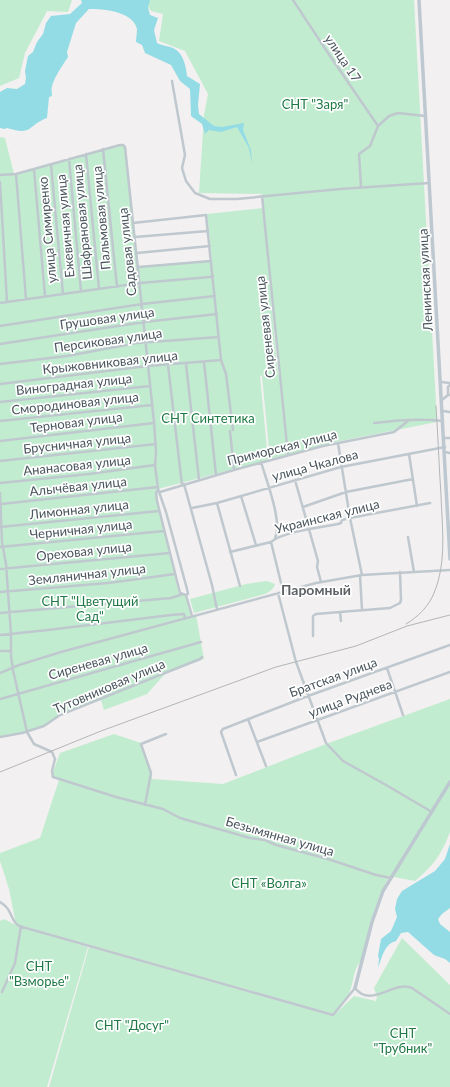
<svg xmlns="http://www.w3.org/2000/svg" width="450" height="1087" font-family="Lato,sans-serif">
	<rect width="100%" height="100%" fill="#f2f0f0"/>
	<path fill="#c2eccf" d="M0,0H72L68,12L47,11L25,53L19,78L0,86Z
		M144,0H414L437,422L335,442L270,459L262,376L280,374L262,194L199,193L204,115L208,94L185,51L159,41L163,14L151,11Z
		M0,137L5,138L14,174L122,145L126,147L136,246L139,266L212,260L207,214L263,208L278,374L260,376L268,460L158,489L155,454L154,457L159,510L179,595H185L191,616L196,615L204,659L165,674L147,694L104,710L101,700L61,715L47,725L0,738Z
		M267,581L275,584C274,589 269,592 265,594L194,613L190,599L246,584Z
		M450,699V832C442,854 433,866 415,881L389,876C374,904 368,930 361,961C353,969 354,981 350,991C347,1000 339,1007 333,1014L16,924L9,889L0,861V853L40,838L59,780L51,777L60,753L114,734L141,743L152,772V779L223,784L326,744Z
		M4,919L18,926L88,947L47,1087H0V921Z
		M402,938L450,985V1087H49L89,947L333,1016L354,996L376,1001L377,997L374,988Z"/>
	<path fill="#93dce5" d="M81,0H150L148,7L150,15L158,18L154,30L157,43C163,46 168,46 173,48C183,52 186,66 187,76L200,84L198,105L199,114L214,126L222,127L244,123L243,130L251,150L252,164L249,148L237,127L221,132L209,130L205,134L202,124L191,116L190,89L180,81L171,65L145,53L142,45L136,42C136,38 137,33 137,29C133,11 103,9 89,9L76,23L67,52L68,57C62,66 55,76 52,86C51,89 52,93 52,96L49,97L47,118C26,126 34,136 7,128L5,129L0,128V92L7,88L17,89L25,84L26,78L25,71L28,56L33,52L37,42L43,34L46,23L51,16L70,14L82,3Z
		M450,844V908L442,914L438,919L440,924L450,932V963L445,959L434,955L408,932L401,933L396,941C384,944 382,958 378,968L379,959L378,956L381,939L391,931L397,917L395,909L397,899L402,891L435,871L445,859Z"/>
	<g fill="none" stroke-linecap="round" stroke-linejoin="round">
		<path stroke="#bfc8ce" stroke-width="2.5" d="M293,0L326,50L378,126
			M172,81L185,155L182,168L186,181L195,193L210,199H237L340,189L429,183
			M103,149L117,287
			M86,154L99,289
			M69,159L81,291
			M51,165L63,294
			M34,169L45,296
			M16,174L26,299
			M0,175L16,174L120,145H123L125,147L154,422L156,452L155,465L158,489L166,512L187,589L188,594L186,595
			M0,182L7,302
			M361,187L359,154L370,146L378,126L389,116L398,113L425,116
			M262,196L288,455
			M133,223L206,215L221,360L226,374L233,430
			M135,237L208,231
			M137,253L210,246
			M139,267L211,261
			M0,303L140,283L210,277L213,276
			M0,326L142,304L215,296
			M0,344L144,322L217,314
			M204,362L216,475
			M0,364L67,356L137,343L219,337
			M186,364L199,480
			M168,365L182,485
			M441,382L450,383
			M0,384L148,366L221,360
			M448,395V387L450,385
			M442,400L448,395H450
			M0,402L150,386
			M443,411L450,412
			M0,421L152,405
			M374,423C397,420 420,418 443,421
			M230,431L234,470
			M444,438H450
			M0,441L154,423
			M338,443L350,518L362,575
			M445,452L450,453
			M409,454L417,506
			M0,461L156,444
			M261,462C266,479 283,523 275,538
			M295,480L318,561L317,567L321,582
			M0,483L89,474L155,465
			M184,484L212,585L217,609
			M158,489L156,493L157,501L180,593L186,595L192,616
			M160,492L234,470L323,446L394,432L408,421
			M0,493L2,542L6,564L11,634V656L13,670L27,732L34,744L52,752L55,759L52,771L53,777L116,797L163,809L180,818L250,838L265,840L276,845L328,859L376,875L391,878
			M241,496L256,545
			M217,503L240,586
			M1,504L158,487
			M303,507L346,492L413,479
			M192,508L217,503L341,467L445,447
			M0,527L159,511
			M408,537L414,572
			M271,542L283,591
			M0,547L164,531
			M230,552L271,542C282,532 322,527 338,524L341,523L342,520L350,518L430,503
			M0,569L170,553
			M360,575L362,610
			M0,592L108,583L175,574
			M278,593L296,662L326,743L343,761L386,785L432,812
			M0,613L171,598L183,594
			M341,621L340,612L390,608L400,603L401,600L400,572
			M0,635L48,630L171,615L184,614L185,618
			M313,636V616L316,614L340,612
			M0,651H11
			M387,668L403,715
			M0,673L19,665L61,652L316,583L362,575L450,570
			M0,699L201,642
			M248,719L266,766
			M0,737L22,733L44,726L60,715L200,659L202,657
			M257,742L450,672
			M236,775L221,732L223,729L308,696L450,645
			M145,805L151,773L141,744L166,734
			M0,902C13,909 10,921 19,926L333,1015L355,988C371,1009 394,980 412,988L450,1014
			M2,992L15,963L21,926"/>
		<path stroke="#bdc8d0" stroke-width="3.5" d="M419,0L450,559
			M355,988L372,922L383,891L450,782"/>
		<path stroke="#b3b6ba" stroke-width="1" d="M406,624C418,617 429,606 434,593C447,562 442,527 441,495C439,466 438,436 436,406
			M0,772L101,731L276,667L356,646L407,626L450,615"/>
	</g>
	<g text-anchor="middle" stroke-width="3.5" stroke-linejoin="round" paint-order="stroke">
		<g font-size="13" fill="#49555c" stroke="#fff">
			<text transform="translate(343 58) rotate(56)" y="5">улица 17</text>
			<text transform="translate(101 218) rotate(-95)" y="5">Пальмовая улица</text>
			<text transform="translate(82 222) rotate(-95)" y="5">Шафрановая улица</text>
			<text transform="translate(65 226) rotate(-95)" y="5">Ежевичная улица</text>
			<text transform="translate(47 230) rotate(-95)" y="5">улица Симиренко</text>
			<text transform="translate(127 252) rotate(-96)" y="5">Садовая улица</text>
			<text transform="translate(425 280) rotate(-93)" y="5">Ленинская улица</text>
			<text transform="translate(107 318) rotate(-8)" y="5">Грушовая улица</text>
			<text transform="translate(265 327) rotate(-96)" y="5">Сиреневая улица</text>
			<text transform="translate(108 340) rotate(-8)" y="5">Персиковая улица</text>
			<text transform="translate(110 362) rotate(-6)" y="5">Крыжовниковая улица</text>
			<text transform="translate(74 384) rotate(-6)" y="5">Виноградная улица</text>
			<text transform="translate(75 403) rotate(-6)" y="5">Смородиновая улица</text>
			<text transform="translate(76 422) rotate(-7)" y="5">Терновая улица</text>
			<text transform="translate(77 443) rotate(-6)" y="5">Брусничная улица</text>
			<text transform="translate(282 447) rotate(-14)" y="5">Приморская улица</text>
			<text transform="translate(77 465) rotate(-6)" y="5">Ананасовая улица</text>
			<text transform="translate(315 465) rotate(-15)" y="5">улица Чкалова</text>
			<text transform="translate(78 486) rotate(-6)" y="5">Алычёвая улица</text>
			<text transform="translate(79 509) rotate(-6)" y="5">Лимонная улица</text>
			<text transform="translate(327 516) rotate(-14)" y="5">Украинская улица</text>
			<text transform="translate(81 529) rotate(-6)" y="5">Черничная улица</text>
			<text transform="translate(84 551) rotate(-6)" y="5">Ореховая улица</text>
			<text transform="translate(87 574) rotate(-6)" y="5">Земляничная улица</text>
			<text transform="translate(98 661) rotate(-16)" y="5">Сиреневая улица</text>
			<text transform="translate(333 677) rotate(-20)" y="5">Братская улица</text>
			<text transform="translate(109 686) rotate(-23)" y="5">Тутовниковая улица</text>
			<text transform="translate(350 698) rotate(-20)" y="5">улица Руднева</text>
			<text transform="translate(280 836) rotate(16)" y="5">Безымянная улица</text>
		</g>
		<g font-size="13" fill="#1f7944" stroke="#fff">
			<text x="315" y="109">СНТ "Заря"</text>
			<text x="208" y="423">СНТ Синтетика</text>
			<text x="90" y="606">СНТ "Цветущий<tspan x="90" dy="15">Сад"</tspan></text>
			<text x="269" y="888">СНТ «Волга»</text>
			<text x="39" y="971">СНТ<tspan x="39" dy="15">"Взморье"</tspan></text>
			<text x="132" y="1030">СНТ "Досуг"</text>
			<text x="403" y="1038">СНТ<tspan x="403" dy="15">"Трубник"</tspan></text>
		</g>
		<g font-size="14" font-weight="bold" fill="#5d6164" stroke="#fff">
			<text x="316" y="595">Паромный</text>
		</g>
	</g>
</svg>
